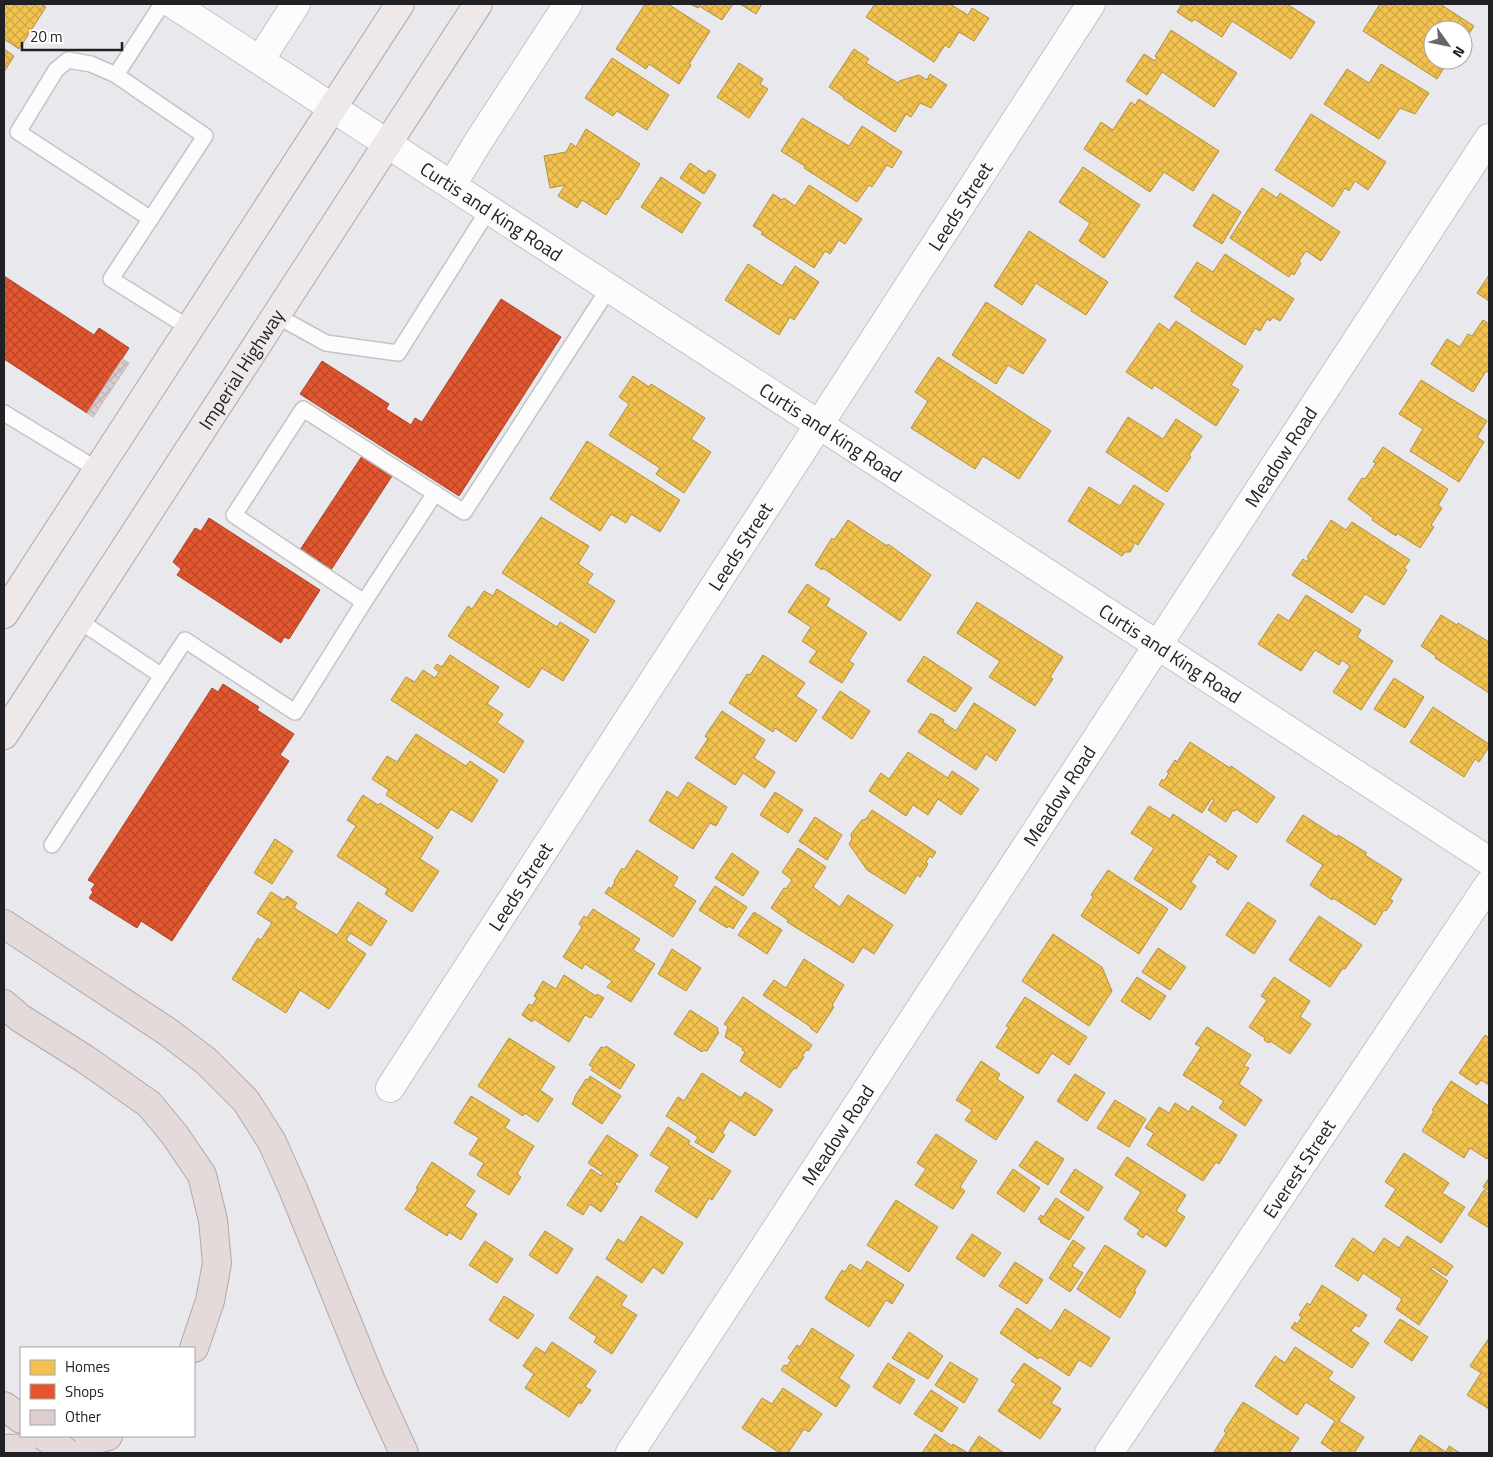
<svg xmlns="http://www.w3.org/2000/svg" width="1493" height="1457" font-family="'Titillium Web',sans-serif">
	<defs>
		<pattern id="homes-cross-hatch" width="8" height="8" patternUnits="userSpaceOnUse" patternTransform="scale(1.25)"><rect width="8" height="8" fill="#f2c14e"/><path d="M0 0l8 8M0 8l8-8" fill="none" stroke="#cfa644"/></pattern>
		<pattern id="shops-cross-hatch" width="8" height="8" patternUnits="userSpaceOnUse" patternTransform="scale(1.25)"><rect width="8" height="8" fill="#e4572e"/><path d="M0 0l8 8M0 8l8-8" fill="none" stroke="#b84827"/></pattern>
		<pattern id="building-cross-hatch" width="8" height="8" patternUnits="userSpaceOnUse" patternTransform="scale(1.25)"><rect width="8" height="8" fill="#decdcf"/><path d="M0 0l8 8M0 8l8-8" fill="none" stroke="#beb0b2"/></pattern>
	</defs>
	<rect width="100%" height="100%" fill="#e8e8ed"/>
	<path fill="url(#homes-cross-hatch)" stroke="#b39142" d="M4,4H41L46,7L19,49L4,39Z
		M645,4H668L710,31L689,64L691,65L679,84L649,64L646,69L616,49Z
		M690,4H733L722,20L699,6L698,8Z
		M740,4H762L756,14Z
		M875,4H920L924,7L926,4H950L968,15L972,8L989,18L974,41L959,32L949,48L945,45L934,62L866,17Z
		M1182,4H1287L1315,22L1291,59L1232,21L1222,37L1194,19L1192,22L1177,12Z
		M1380,4H1440L1474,26L1463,43V30H1433V60H1449L1437,79L1363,31Z
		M1171,30L1237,73L1214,107L1162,72L1147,95L1126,81L1144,54L1155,61L1157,58L1155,56Z
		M4,49L14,56L4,72Z
		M854,49L869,59L866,63L898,83L899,81L919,75L927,80L930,74L947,85L931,108L920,103L911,117L906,114L895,132L843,98L844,97L829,87Z
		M612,58L669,95L647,130L617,111L613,116L585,98Z
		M739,63L763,79L760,84L768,89L749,118L717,97Z
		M1381,64L1429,93L1415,114L1400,108L1379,139L1324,104L1347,69L1369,83Z
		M1139,99L1219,151L1193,191L1164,172L1150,192L1084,149L1101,122L1113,130L1131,102L1135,105Z
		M1311,114L1386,162L1368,190L1355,181L1349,191L1345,188L1333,207L1275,170Z
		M802,118L849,146L862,126L902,152L892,168L887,165L872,187L869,185L857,202L804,168L805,166L781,151Z
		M586,129L640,164L618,200L616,199L606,215L582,200L577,208L558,196L565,185L550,188L544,156L566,152L571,143L576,147Z
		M690,163L706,174L709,170L716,175L704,194L680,178Z
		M1083,167L1140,205L1104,258L1079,241L1090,223L1059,202Z
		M661,177L701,203L682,233L641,207Z
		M809,185L862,219L845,244L839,240L830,254L825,251L814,268L761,234L763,232L753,226L773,194L782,200L784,198L795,206Z
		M1262,188L1277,198L1280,193L1340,232L1321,261L1306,251L1299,261L1301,263L1294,275L1291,273L1289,277L1230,238Z
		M1213,194L1241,212L1222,244L1193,226Z
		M1029,231L1108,282L1086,315L1036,283L1022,305L994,286Z
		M1225,254L1294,299L1280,321L1273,317L1270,321L1267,319L1260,331L1255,328L1245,345L1191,311L1192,309L1174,297L1197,262L1213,272Z
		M748,264L782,286L795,266L819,282L794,320L790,317L779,335L725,300Z
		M1489,275V301L1477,293Z
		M986,302L1046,340L1023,374L1008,365L996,384L952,355Z
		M1483,320L1489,324V373L1486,371L1473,392L1431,364L1447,339L1460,347L1468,334L1472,336Z
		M1176,321L1243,366L1231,385L1239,390L1216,426L1154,385L1152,389L1126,372L1159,323L1169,330Z
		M938,357L1051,431L1019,479L983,456L975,469L911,428L928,401L915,392Z
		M633,376L649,387L651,384L705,418L691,439L711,452L684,493L656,474L660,468L609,435L629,404L619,397Z
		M1421,380L1487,421L1477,437L1484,442L1459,482L1410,451L1423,429L1399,414Z
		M1128,417L1163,439L1176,419L1202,436L1189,455L1191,457L1167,492L1106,452Z
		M587,441L680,500L660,532L631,514L626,523L611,514L600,531L550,499Z
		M1383,447L1448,489L1438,505L1442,508L1431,525L1434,527L1420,548L1397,533L1396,536L1372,520L1373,518L1348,499L1362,478L1365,479L1376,463L1373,462Z
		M1134,485L1164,504L1138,545L1132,541L1134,545L1130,552H1125L1122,556L1068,521L1089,487L1120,506Z
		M541,517L589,546L578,564L593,574L587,583L615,601L595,633L502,573Z
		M848,520L887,546L888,544L931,575L900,621L823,568L822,570L815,565L832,538L834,540Z
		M1331,520L1346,530L1352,522L1410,560L1404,568L1407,570L1384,605L1365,594L1352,613L1292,575L1303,559L1307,562L1309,558L1307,557Z
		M807,584L830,599L826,606L867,633L849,661L854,664L842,683L809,662L817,651L802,641L811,627L788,612Z
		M497,589L557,627L560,622L589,640L563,681L542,668L529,688L448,636L468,606L472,609L484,591L493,596Z
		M1306,595L1361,630L1357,637L1393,661L1361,710L1333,692L1350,666L1342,660L1339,665L1315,650L1301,671L1258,644L1278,614L1289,621Z
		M977,602L1063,657L1050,677L1053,679L1035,706L989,677L1000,661L957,633Z
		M1441,615L1457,625L1458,623L1489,642V693L1435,658L1436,656L1421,646Z
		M450,655L499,687L487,704L503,714L497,723L524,741L504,773L391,700L406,677L415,682L423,670L435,678L439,672L434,668L437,664L442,667Z
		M763,655L805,683L796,696L817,710L796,742L775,728L773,732L729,703L747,674L750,675Z
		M924,656L972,688L955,712L907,681Z
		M1394,678L1424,697L1405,728L1374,709Z
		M840,691L870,711L852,739L822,718Z
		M974,703L1016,730L996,761L986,754L976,770L918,732L931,713L933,715L934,714L944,720L943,722L956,731Z
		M1433,707L1489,744V747L1479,762L1475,759L1464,777L1410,742Z
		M722,711L765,740L754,758L775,772L765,788L743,773L735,785L695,758L708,739L705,736Z
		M416,734L466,766L470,761L498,780L472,822L451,809L438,829L386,795L389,790L372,779L387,756L397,762Z
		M1190,742L1230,768L1231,766L1275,797L1257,823L1236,809L1235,811L1233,810L1226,822L1208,810L1214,800L1212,798L1202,813L1159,785L1162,779L1164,781L1169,773L1167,772L1175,760L1177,762Z
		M908,752L948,778L952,771L979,789L961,815L938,799L928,815L913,805L906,816L869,791L881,773L889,779Z
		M688,782L727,807L716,826L710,823L693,849L649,821L667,791L678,798Z
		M775,792L803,810L788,833L760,815Z
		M363,795L378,805L380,803L433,837L420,859L439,871L412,912L385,894L388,889L337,856L356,826L347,820Z
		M1149,806L1170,819L1173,814L1237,856L1228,870L1216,862L1218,860L1209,854L1191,882L1196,886L1181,910L1134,879L1154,848L1131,833Z
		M872,810L936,852L932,858L930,856L926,862L928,864L920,877L917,875L905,894L867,870L849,844L852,839L851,834L862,820L866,819Z
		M1303,815L1337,837L1338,835L1367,853L1365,855L1402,879L1390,899L1393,901L1386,911L1384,910L1375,925L1333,898L1332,900L1310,885L1323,865L1286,841Z
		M815,817L842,835L827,860L799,841Z
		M275,839L293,851L272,884L254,873Z
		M798,848L826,867L813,887L840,907L848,895L893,925L874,954L863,947L853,963L787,922L788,920L771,908L784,888L786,889L792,880L782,872Z
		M637,850L678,877L673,886L696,901L673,937L605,893L609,887L611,889L615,882L614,881L622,868L624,870Z
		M732,853L759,872L743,896L715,878Z
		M1108,870L1168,909L1139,954L1081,916L1093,897L1091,895Z
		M715,886L747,907L733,929L729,926L727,928L699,910Z
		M271,892L284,900L287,896L297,903L294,908L337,935L358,902L387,921L371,946L350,933L346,940L366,954L329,1009L300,990L286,1013L232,979L258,938L261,940L272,923L257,913Z
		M1248,902L1276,921L1254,954L1226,935Z
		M593,909L640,939L633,950L655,964L631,1002L607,987L612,981L585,964L582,969L563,957L582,927L579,924L584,916L587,918Z
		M754,912L782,930L767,954L738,935Z
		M1319,916L1362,945L1345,969L1343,968L1330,987L1289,960Z
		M1053,934L1102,967L1112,991L1089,1026L1022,981Z
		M1158,948L1186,967L1170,990L1142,972Z
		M672,949L701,968L686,991L658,974Z
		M804,959L844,985L832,1005L834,1007L817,1033L810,1028L811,1027L763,995L774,980L786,988Z
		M564,975L596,996L597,994L604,998L591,1018L585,1015L569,1042L534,1019L532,1022L522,1015L529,1004L532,1006L537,998L534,996L543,981L556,989Z
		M1137,977L1166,996L1150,1020L1121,1001Z
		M1274,977L1310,1001L1300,1017L1311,1024L1290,1054L1270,1041L1269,1043L1264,1040L1265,1038L1249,1027L1267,1000L1261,996Z
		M743,997L812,1045L808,1051L807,1049L802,1056L804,1057L796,1069L794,1068L780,1088L740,1061L745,1052L742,1050L743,1048L725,1037L728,1027L724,1024Z
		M1025,997L1087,1037L1069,1065L1052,1053L1038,1074L996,1047L1009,1027L1006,1026Z
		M690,1010L718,1028L717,1031L719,1032L707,1051L704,1050L702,1052L674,1034Z
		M1207,1027L1251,1055L1244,1066L1249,1068L1239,1084L1262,1100L1245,1126L1219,1108L1224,1101L1183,1075L1201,1047L1195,1044Z
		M1485,1035L1489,1038V1085L1481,1080L1477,1085L1459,1073Z
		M509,1038L555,1067L540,1090L553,1099L538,1122L525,1113L523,1116L478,1086Z
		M606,1046L635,1065L620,1089L591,1070L593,1067L589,1065L601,1047L604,1048Z
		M981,1061L1000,1074L997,1079L1024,1097L996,1140L965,1120L972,1110L956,1100Z
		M702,1073L741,1098L745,1092L773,1110L755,1136L730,1120L722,1133L725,1135L713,1153L695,1142L698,1137L666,1116L678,1097L684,1101Z
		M1075,1074L1105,1093L1087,1121L1057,1101Z
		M590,1076L621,1096L602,1124L572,1104L575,1099L574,1098L586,1079L588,1080Z
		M1451,1081L1489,1106V1156L1487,1159L1470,1148L1464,1158L1422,1131L1434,1111L1432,1110Z
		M471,1096L510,1120L505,1128L534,1146L517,1174L521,1177L509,1195L477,1175L484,1163L469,1154L479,1138L454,1123Z
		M1115,1100L1146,1119L1129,1147L1097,1128Z
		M1175,1103L1189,1112L1192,1106L1237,1135L1219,1164L1216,1162L1203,1181L1147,1145L1154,1133L1145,1128L1159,1107L1169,1113Z
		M668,1127L690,1141L688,1144L731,1171L712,1200L709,1198L697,1218L655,1191L670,1167L650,1155Z
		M936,1134L977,1161L960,1187L965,1191L953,1209L915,1185L926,1169L917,1163Z
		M607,1135L638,1155L619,1183L617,1181L615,1184L618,1187L601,1212L590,1204L583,1215L567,1205L591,1169L601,1176L603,1173L588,1163Z
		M1036,1141L1064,1159L1048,1185L1019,1166Z
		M1404,1153L1449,1183L1442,1193L1465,1207L1441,1243L1385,1206L1396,1189L1385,1182Z
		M1127,1157L1186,1195L1176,1211L1185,1217L1166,1247L1146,1234L1143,1238L1137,1234L1140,1230L1124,1219L1141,1192L1115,1175Z
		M432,1162L475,1191L465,1206L477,1214L461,1240L449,1232L447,1236L405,1209L418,1189L416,1188Z
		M1013,1169L1040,1188L1024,1212L997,1193Z
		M1075,1169L1103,1187L1088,1211L1060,1192Z
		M1489,1178V1191L1483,1187Z
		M1484,1190L1489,1194V1228L1468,1215Z
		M1056,1198L1084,1217L1069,1240L1040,1222L1041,1220L1038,1219L1041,1215L1043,1217Z
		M896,1200L938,1227L909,1272L867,1245Z
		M641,1216L683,1243L663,1274L653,1267L642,1283L606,1259L618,1239L624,1243Z
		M545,1231L573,1249L557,1274L529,1255Z
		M972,1234L1001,1253L984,1277L956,1258Z
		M1407,1236L1453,1266L1446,1276L1433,1267L1431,1269L1448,1281L1419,1325L1396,1309L1402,1299L1363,1273L1358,1281L1335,1266L1353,1238L1374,1253L1384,1238L1399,1248Z
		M1073,1240L1085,1248L1072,1266L1083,1273L1070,1292L1049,1278Z
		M485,1241L513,1259L497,1283L469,1265Z
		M1105,1245L1146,1271L1134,1291L1136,1292L1120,1318L1077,1289Z
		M867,1261L904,1285L892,1304L886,1300L869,1327L827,1300L825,1298L842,1270L845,1272L850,1264L861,1271Z
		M1015,1262L1043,1280L1027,1304L999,1286Z
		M597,1276L627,1296L621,1305L637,1315L612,1354L594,1342L597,1337L569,1318Z
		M1322,1285L1367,1315L1359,1327L1355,1325L1351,1331L1369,1343L1352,1368L1291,1328L1295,1322L1297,1324L1302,1317L1299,1315L1307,1303L1310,1305Z
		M504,1296L534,1315L518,1339L489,1320Z
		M1017,1308L1051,1331L1065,1309L1110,1338L1091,1367L1079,1360L1069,1376L1040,1357L1038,1359L1000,1333Z
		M1400,1319L1428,1337L1412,1361L1384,1342Z
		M812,1328L854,1355L839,1378L850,1386L836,1407L781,1370L784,1365L787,1366L791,1360L788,1358L797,1345L800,1347Z
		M909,1332L943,1356L928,1379L892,1358Z
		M1489,1338V1409L1467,1395L1481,1373L1470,1366Z
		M552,1342L596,1371L585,1387L591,1390L581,1404L579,1402L569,1417L525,1388L534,1374L523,1366L536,1347L545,1353Z
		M1295,1347L1333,1372L1328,1379L1355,1397L1339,1421L1364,1437L1354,1453H1336L1321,1443L1335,1421L1306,1402L1297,1415L1255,1386L1275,1356L1285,1363Z
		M950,1362L978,1379L964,1403L935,1385Z
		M888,1363L915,1380L900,1404L873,1387Z
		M1024,1363L1061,1388L1051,1403L1061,1409L1040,1439L998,1411L1016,1384L1011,1381Z
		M783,1388L822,1414L809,1432L804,1429L788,1453H780L742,1428L762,1398L772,1404Z
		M931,1390L958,1408L942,1432L914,1414Z
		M1243,1402L1299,1438L1289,1453L1214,1452L1226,1433L1224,1431Z
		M935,1434L952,1446L953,1444L968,1453L979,1436L1004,1453H922Z
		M1420,1435L1446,1452L1449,1446L1460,1453H1409Z"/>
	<path fill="url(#shops-cross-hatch)" stroke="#aa462b" d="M4,276L94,335L99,328L129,348L87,413L4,359Z
		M501,299L561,337L459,496L300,394L322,361L389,404L386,409L411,425L415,418L422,422Z
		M362,456L392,476L329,573L298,553Z
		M209,518L320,590L289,639L284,637L281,643L177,575L181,569L173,562L195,528L201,531Z
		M223,684L259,707L257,710L294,734L280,755L289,761L172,941L141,921L137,928L89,898L93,892L91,890L95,884L88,880L212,688L218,692Z"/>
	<path fill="url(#building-cross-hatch)" stroke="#bbb8ba" d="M122,359L129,363L93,417L87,413Z"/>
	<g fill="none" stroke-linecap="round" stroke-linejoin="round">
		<g stroke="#c4c4c8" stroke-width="18">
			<path id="service" d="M162,4L116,75L205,136L111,279L189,328
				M116,75L91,64L68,60L56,70L18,132L151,219
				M277,316L326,343L398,353L489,209
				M4,413L98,470
				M364,602L435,493
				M78,620L162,676
				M52,845L185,640L295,712L364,602L234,515L303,409L464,512L609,288"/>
		</g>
		<g stroke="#c4c4c8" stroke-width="30">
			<g id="minor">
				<path id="s1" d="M173,4L1489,861"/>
				<path d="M260,60L296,4"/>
				<path d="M452,185L478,142L568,4"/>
				<path id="s2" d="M390,1088L1091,4"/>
				<path id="s3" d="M630,1453L1489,138"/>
				<path id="s4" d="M1109,1453L1489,884"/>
			</g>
		</g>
		<g stroke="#b3a7a9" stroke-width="30">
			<g id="primary">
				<path d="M4,614L400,4"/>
				<path id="s5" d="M4,735L478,4"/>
			</g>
		</g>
		<g stroke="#b3a7a9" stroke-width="30">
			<path id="motorway" d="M4,924L168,1032L206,1061L246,1101L272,1142L293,1189L371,1381L404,1453
				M4,1004L20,1018L85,1059L149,1104L174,1134L202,1175L213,1220L217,1263L210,1301L194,1348
				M4,1406L21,1419
				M4,1449L69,1447L108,1436"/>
		</g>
		<use href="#service" stroke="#fcfcfc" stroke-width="15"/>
		<use href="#minor" stroke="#fcfcfc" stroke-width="28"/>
		<use href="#primary" stroke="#eee8e8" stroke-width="28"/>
		<use href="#motorway" stroke="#e5dada" stroke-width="28"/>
		<g stroke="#b3a7a9" stroke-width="30" stroke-linecap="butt">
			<path id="motorway-bridge" d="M44,1436L67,1453"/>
		</g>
		<use href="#motorway-bridge" stroke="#e5dada" stroke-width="28"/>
	</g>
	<g text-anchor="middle" stroke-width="5" stroke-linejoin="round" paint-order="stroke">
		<g font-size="19" fill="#212025" stroke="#fff">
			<text dy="7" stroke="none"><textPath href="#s2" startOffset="1050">Leeds Street</textPath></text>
			<text dy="7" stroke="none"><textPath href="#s1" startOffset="380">Curtis and King Road</textPath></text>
			<text dy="7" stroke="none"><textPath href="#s5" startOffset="436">Imperial Highway</textPath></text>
			<text dy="7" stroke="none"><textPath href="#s1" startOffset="785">Curtis and King Road</textPath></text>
			<text dy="7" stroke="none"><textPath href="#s3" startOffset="1190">Meadow Road</textPath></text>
			<text dy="7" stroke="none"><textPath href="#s2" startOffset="645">Leeds Street</textPath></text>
			<text dy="7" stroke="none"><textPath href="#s1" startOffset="1190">Curtis and King Road</textPath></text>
			<text dy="7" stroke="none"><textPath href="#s3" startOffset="785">Meadow Road</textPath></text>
			<text dy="7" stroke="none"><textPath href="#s2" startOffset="240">Leeds Street</textPath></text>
			<text dy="7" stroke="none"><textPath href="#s3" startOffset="380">Meadow Road</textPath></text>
			<text dy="7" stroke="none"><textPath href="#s4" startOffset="342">Everest Street</textPath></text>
		</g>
	</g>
	<rect width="1493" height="1457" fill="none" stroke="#212025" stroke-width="10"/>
	<rect x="20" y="1347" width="175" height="90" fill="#ffffff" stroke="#a6a6a8"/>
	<rect x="30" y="1360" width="25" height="15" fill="#f2c14e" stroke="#a6a6a8"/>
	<text x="65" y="1372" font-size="15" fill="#212025">Homes</text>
	<rect x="30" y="1384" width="25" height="15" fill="#e4572e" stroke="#a6a6a8"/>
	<text x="65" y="1397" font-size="15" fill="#212025">Shops</text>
	<rect x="30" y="1410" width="25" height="15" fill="#decdcf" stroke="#a6a6a8"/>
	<text x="65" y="1422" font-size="15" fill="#212025">Other</text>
	<g transform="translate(1448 45) rotate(123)"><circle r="24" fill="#ffffff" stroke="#a6a6a8"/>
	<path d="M0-4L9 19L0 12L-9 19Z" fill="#67666b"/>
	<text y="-8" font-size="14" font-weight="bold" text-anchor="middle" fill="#212025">N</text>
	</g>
	<path d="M22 42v8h100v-8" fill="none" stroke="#212025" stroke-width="2.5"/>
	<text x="30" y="42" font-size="15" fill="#212025" stroke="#ffffff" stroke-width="4" paint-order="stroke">20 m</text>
</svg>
